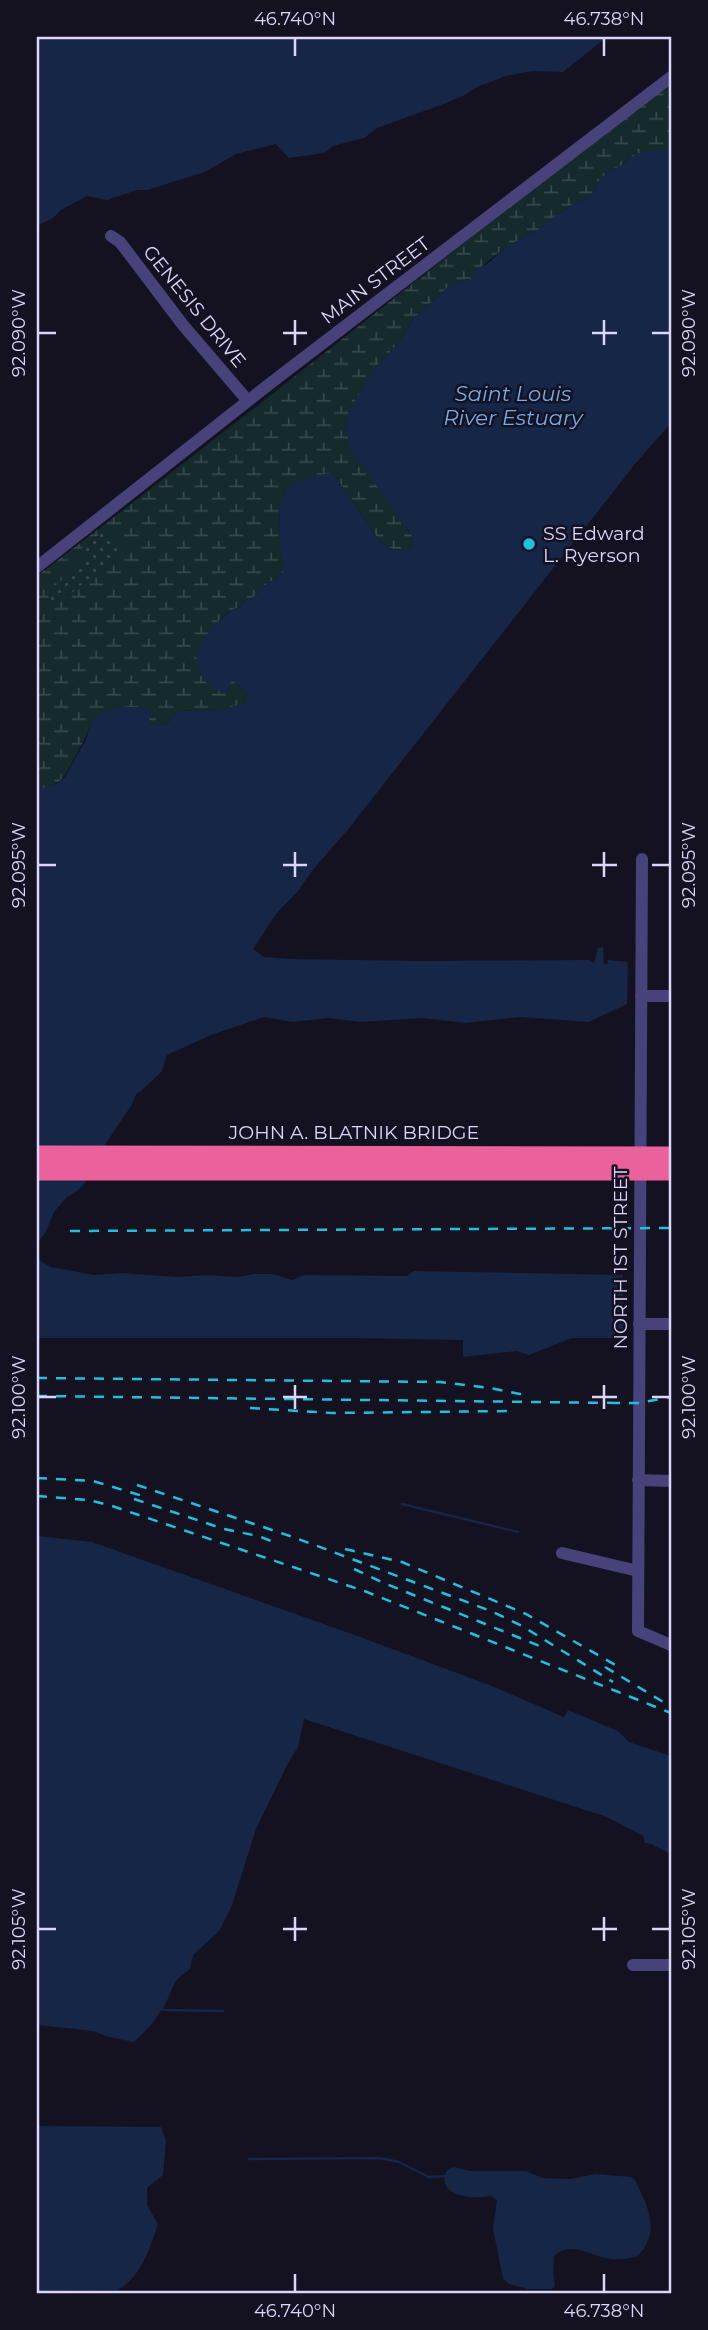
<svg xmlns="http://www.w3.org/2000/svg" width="708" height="2330" font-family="Montserrat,sans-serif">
	<defs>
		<pattern id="wetland-marsh" width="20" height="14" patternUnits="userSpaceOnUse" patternTransform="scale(1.75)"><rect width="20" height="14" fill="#152a2b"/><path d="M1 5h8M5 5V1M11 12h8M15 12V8" fill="none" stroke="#36484b"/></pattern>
		<pattern id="garden-dots" width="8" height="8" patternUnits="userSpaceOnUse" patternTransform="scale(1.75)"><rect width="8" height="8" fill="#152a2b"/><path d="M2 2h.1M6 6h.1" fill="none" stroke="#36484b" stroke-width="1.8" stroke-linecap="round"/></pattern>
	</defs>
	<rect width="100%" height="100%" fill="#141121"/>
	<path fill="url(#wetland-marsh)" d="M671,82V138L669,140L671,149L629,158L620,167L610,170L599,181L589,198L571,205L538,230L507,246L483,265L471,279L463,280L447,288L413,319L400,341L375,368L406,528L413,537L411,550L396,551L380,542L333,473L283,494L279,516L283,573L264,586L254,597L244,601L240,607C211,615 206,646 200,671L201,676L231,679L247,693L245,703L222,710L178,711C169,722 163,730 149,723L148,710C132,701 107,716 91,723C87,735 68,775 58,782C52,786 44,788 37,790V576C250,414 459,245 671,82Z"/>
	<path fill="url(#garden-dots)" d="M106,529L124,551L55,606L46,593L67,576L66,573L87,555L82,548Z"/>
	<path fill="#162646" d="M37,37H607L563,72L532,71L506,76L477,87L465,95L441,105L377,128L364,138L333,146L324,153L289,158L276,144L236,154L205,172L147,190H137L107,200L87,196L61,210L53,218L37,226Z
		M671,149V423L635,464L350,827L312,871L298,891L276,914L253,949L264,957L290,959L417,961L588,960L594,963L598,948L603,947L604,964H607L608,960L628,962L627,1004L589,1022L520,1017L466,1023L422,1018L361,1022L329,1018L293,1022L264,1017L211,1035L167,1055L162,1071L140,1092L137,1093L131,1106L96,1158L85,1183L78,1190L66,1198L54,1212L46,1232L37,1243V790L56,784L65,777L86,739L91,722L101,713L119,707H142L155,713L149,718L150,723C164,729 169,722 178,711L222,710L245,703L247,693L232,680L227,692L213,690C207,683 200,676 197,667C191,647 223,611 240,607L244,601L254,597L264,586L283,573C282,554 275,510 283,495C291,478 317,475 333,473L380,542L396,551L411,549L413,537L349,447L347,426L348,416L353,404L375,368L400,341L413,319L447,288L463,280L471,279L475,270L487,264L507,246L538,230L571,205L589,198L599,181L610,170L620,167L629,158L644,151Z
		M37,1259L51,1267L94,1275L122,1273L176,1277L206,1275L238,1277L254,1274H273L292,1280L304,1275L407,1276L414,1271L623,1275V1338H572L529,1355L517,1351L463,1357V1340L353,1338H37Z
		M37,1536L92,1542L352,1634L492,1686L564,1717L568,1710L618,1731L629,1742L671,1756V1854L651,1844L645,1843L643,1836L607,1817L304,1719L298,1747L288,1763L256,1829L231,1908L219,1931L193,1955L190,1969L176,1980L165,2005L151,2025L134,2042L109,2037L93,2031L37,2025Z
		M37,2126L161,2127L166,2140L163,2175L147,2188V2205L158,2224C150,2247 141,2279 117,2290L37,2291Z
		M453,2167L470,2171H526L542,2178L570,2179L596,2174L631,2177L635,2180C648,2206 662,2234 636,2257C628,2258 621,2260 613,2259C592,2258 573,2239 554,2256L553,2272L555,2286L552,2289H528L509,2284L503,2278L493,2229L497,2200L490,2196C474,2200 434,2196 447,2170Z"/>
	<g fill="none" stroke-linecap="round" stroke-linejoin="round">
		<path stroke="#162646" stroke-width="2.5" d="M402,1504L518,1532
			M162,2010L223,2011
			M249,2159L380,2158L399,2162L429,2177L448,2176"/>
		<path stroke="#47427a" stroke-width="12" d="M111,236L120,242L183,325L248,401
			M37,567L272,382L671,77
			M642,859L638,1631L671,1645
			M641,996H671
			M639,1324H671
			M638,1480L671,1481
			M562,1553L638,1571
			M633,1965H671"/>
		<path stroke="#1dc1df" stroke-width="2.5" stroke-dasharray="10 9" stroke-linecap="butt" d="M70,1231L671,1228
			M37,1378L440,1382L490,1388L525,1395
			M37,1396L619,1403
			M610,1403H639L671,1397
			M250,1408L332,1413L509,1411
			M37,1478L93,1481L146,1497
			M137,1485L293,1537L491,1611L522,1626L613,1682
			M37,1496L89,1500L112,1506L367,1592L671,1713
			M134,1499L224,1529L258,1536L274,1542
			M345,1549L402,1562L526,1614L619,1667
			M354,1569L384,1583L542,1647
			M605,1667L665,1703"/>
		<path stroke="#ea619b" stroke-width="19" d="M37,1155L671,1156
			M37,1171H671"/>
	</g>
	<path fill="none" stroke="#dcd6fa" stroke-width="2.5" d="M295,38V56M604,38V56M295,320V345M604,320V345M38,333H56M283,333H307M592,333H617M652,333H670M295,852V877M604,852V877M38,865H56M283,865H307M592,865H617M652,865H670M295,1385V1409M604,1385V1409M38,1397H56M283,1397H307M592,1397H617M652,1397H670M295,1917V1941M604,1917V1941M38,1929H56M283,1929H307M592,1929H617M652,1929H670M295,2274V2292M604,2274V2292"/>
	<circle fill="#1dc1df" stroke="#141121" stroke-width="2.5" cx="529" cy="544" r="7"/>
	<g text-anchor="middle" stroke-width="5" stroke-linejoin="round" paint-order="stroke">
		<g font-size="19" fill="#dcd6fa" stroke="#141121">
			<text transform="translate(375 280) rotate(-37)" y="7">MAIN STREET</text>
			<text transform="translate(195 306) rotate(51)" y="7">GENESIS DRIVE</text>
			<text x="354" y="1139">JOHN A. BLATNIK BRIDGE</text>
			<text transform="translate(620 1258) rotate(-90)" y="7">NORTH 1ST STREET</text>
		</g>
		<g font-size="19" fill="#dcd6fa" stroke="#141121" text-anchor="start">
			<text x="543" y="540">SS Edward<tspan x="543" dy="22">L. Ryerson</tspan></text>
		</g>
		<g font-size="21" font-style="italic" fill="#72adec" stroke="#141121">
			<text x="513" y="401">Saint Louis<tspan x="513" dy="24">River Estuary</tspan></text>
		</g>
	</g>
	<rect width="708" height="2330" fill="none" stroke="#141121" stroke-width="77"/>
	<rect x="38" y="38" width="632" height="2254" fill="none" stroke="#dcd6fa" stroke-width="2.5"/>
	<g font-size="18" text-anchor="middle" fill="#dcd6fa">
		<text x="295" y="25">46.740°N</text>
		<text x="604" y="25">46.738°N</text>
		<text transform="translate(689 333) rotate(-90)" y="6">92.090°W</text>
		<text transform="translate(19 333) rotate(-90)" y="6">92.090°W</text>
		<text transform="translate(689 865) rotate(-90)" y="6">92.095°W</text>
		<text transform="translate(19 865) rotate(-90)" y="6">92.095°W</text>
		<text transform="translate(19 1397) rotate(-90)" y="6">92.100°W</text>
		<text transform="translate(689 1397) rotate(-90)" y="6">92.100°W</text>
		<text transform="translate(689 1929) rotate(-90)" y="6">92.105°W</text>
		<text transform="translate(19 1929) rotate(-90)" y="6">92.105°W</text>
		<text x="295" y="2317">46.740°N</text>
		<text x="604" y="2317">46.738°N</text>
	</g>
</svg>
